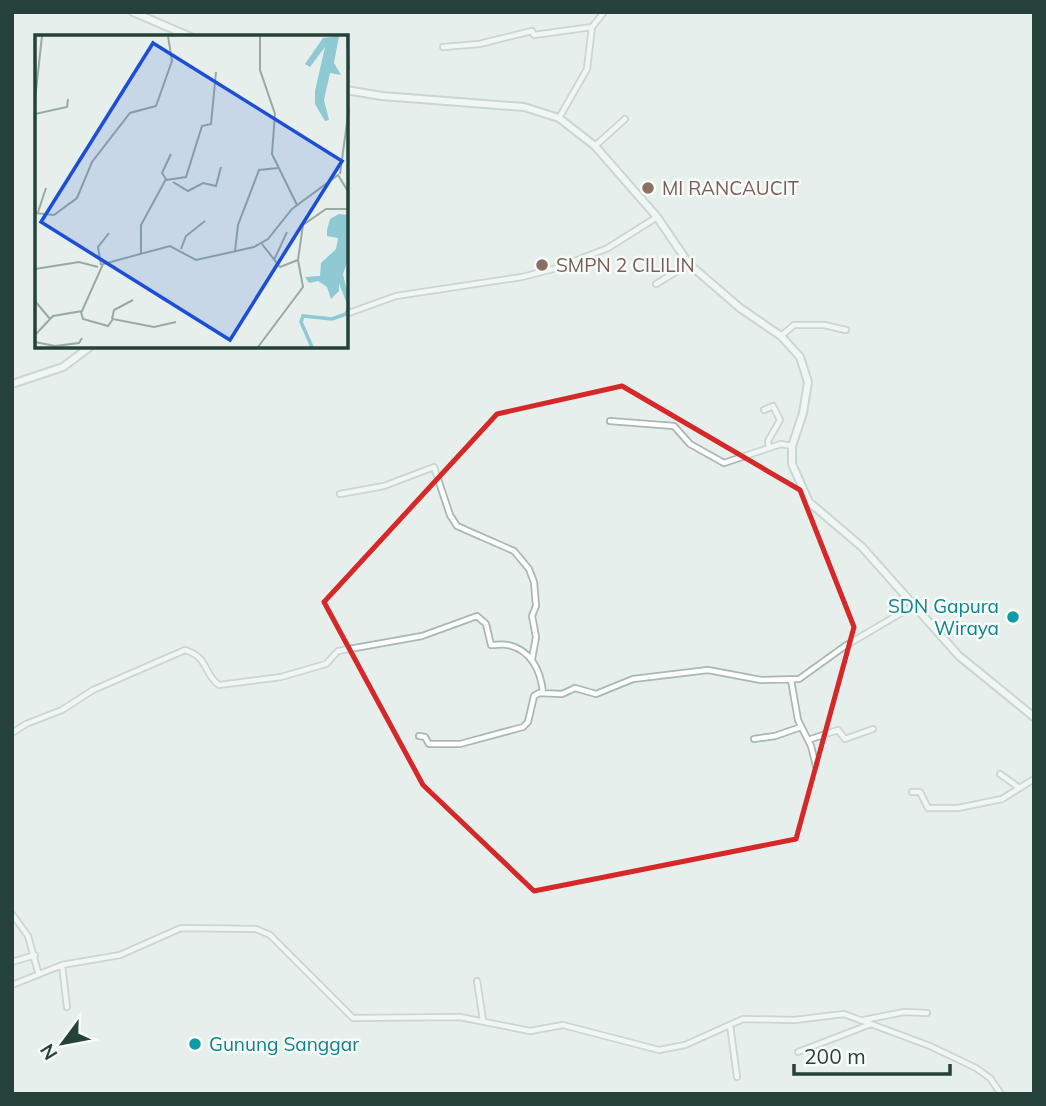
<svg xmlns="http://www.w3.org/2000/svg" width="1046" height="1106" font-family="Mulish,sans-serif">
	<rect width="100%" height="100%" fill="#e6efeb"/>
	<g fill="none" stroke-linecap="round" stroke-linejoin="round">
		<g stroke="#a8b8b2" stroke-width="8">
			<path id="minor" d="M443,47L479,44L532,31L534,35L592,27
				M559,118L587,69L592,27L604,12
				M595,146L625,119
				M656,284L689,264
				M346,314L396,296L522,277L557,268L608,248L657,217
				M781,336L794,325H824L846,330
				M764,410L773,406L780,420L768,441L769,448
				M610,421L674,426L690,444L724,463L781,444L792,446
				M340,494L384,486L434,467L450,515L457,526L514,551L529,569L534,582L536,606L532,616L536,637L532,659
				M791,680L798,720L811,746L816,766
				M12,733L26,724L62,710L93,690L185,650C209,657 203,674 219,685L281,677L326,664L338,651L422,636L477,616L486,624L491,645C497,645 503,644 508,645C531,650 541,671 543,693
				M419,736L425,737L429,744H460L523,727L528,722L534,696L539,693L562,694L575,688L596,694L633,679L708,670L761,680L799,679L845,646L913,606
				M754,739L775,736L801,727
				M808,740L838,730L845,739L873,729
				M1000,774L1018,787
				M912,792H920L928,808H958L1002,799L1034,779
				M12,914L28,936L38,972
				M12,962L35,955
				M62,965L67,1007
				M477,981L483,1020
				M12,985L62,965L120,955L181,928L256,929L270,935L353,1018L460,1017L530,1031L563,1025L659,1050L685,1045L743,1019L794,1020L844,1014L930,1046L976,1068L990,1078L1001,1094
				M864,1020L904,1012L927,1013
				M730,1025L737,1077
				M798,1052L871,1024"/>
		</g>
		<g stroke="#a4bbb3" stroke-width="10">
			<path id="secondary" d="M133,12L191,37
				M346,90L382,96L524,107L559,118L595,146L657,217L689,264L740,308L781,336L800,357L808,382L803,413L792,446V464L809,502L862,547L959,656L1034,717
				M12,384L63,367L91,346"/>
		</g>
		<use href="#minor" stroke="#fff" stroke-width="4.5"/>
		<use href="#secondary" stroke="#fff" stroke-width="6"/>
	</g>
	<path d="M0 0H1046V1106H0ZM622,386L800,490L854,627L796,839L534,891L423,785L324,602L497,414Z" fill="#e6efeb" fill-opacity=".55" fill-rule="evenodd"/>
	<path fill="none" stroke="#d62828" stroke-width="5" stroke-linejoin="round" d="M622,386L800,490L854,627L796,839L534,891L423,785L324,602L497,414Z"/>
	<g fill="#8d6e63" stroke="#f7fbf9" stroke-width="2.5">
		<circle cx="648" cy="188" r="7"/>
		<circle cx="542" cy="265" r="7"/>
	</g>
	<g fill="#0f9aa8" stroke="#f7fbf9" stroke-width="2.5">
		<circle cx="1013" cy="617" r="7"/>
		<circle cx="195" cy="1044" r="7"/>
	</g>
	<g text-anchor="middle" stroke-width="5" stroke-linejoin="round" paint-order="stroke">
		<g font-size="19" fill="#785e54" stroke="#f7fbf9" text-anchor="start">
			<text x="662" y="195">MI RANCAUCIT</text>
			<text x="556" y="272">SMPN 2 CILILIN</text>
		</g>
		<g font-size="19" fill="#0d838f" stroke="#f7fbf9" text-anchor="end">
			<text x="999" y="613">SDN Gapura<tspan x="999" dy="22">Wiraya</tspan></text>
			<text x="209" y="1051" text-anchor="start">Gunung Sanggar</text>
		</g>
	</g>
	<g transform="translate(35 35)">
		<rect width="313" height="313" fill="#e6efeb"/>
		<path d="M304,1L299,28L306,40L295,38L289,65L294,85L290,86L280,69V56L290,12L275,32L270,29L288,3ZM304,179L313,180V225L308,239L313,261V277L311,279L312,269L304,248V256L296,264L292,252L283,246L274,248L270,242L285,241L286,228L301,214L303,203L292,201V195L295,184Z" fill="#8ec9d4"/>
		<path fill="none" stroke="#8ec9d4" stroke-width="3.5" d="M277,312L266,287L268,281L297,284L311,279L314,272"/>
		<path fill="none" stroke="#98aaa4" stroke-width="2" d="M225,1V35L240,79L237,119L262,170M312,1L314,35M0,65L7,1M0,79L32,72L33,64M305,139L314,73M131,145L151,142L167,91L176,89L181,37M138,147L153,156L168,148L181,151L186,132M3,177L11,153M0,178L19,180L42,163L57,127L95,78L121,71L137,26L133,1M227,209L245,232L263,225M146,214L151,201L170,186M200,216L203,190L224,135L243,133M106,218V190L131,144L127,138L136,119M239,225L252,197M66,230L63,212L74,198M0,234L44,227L63,232M0,266L15,284M46,277L48,284L73,291L78,284L119,292L141,287M77,284L79,275L98,265M0,300L18,281L47,276L68,229L135,211L161,225L219,212L233,204L257,174L303,140L314,158M0,307L20,311L44,308L47,303M223,312L268,252L263,225L268,190L291,174H314"/>
		<path fill="#1d4ed8" fill-opacity="0.15" stroke="#1d4ed8" stroke-width="3.5" d="M118,8L307,126L195,305L6,187Z"/>
		<rect width="313" height="313" fill="none" stroke="#24423a" stroke-width="3.5"/>
	</g>
	<rect width="1046" height="1106" fill="none" stroke="#24423a" stroke-width="28"/>
	<g transform="translate(63 1043) rotate(238)" stroke="#f7fbf9" stroke-width="5" paint-order="stroke">
	<path d="M0-5L12 26L0 18L-12 26Z" fill="#24423a"/>
	<text y="-10" font-size="19" font-weight="bold" text-anchor="middle" fill="#24423a">N</text>
	</g>
	<path d="M794 1064v10h156v-10" fill="none" stroke="#24423a" stroke-width="3.5"/>
	<text x="804" y="1064" font-size="21" fill="#24423a" stroke="#f7fbf9" stroke-width="5" paint-order="stroke">200 m</text>
</svg>
